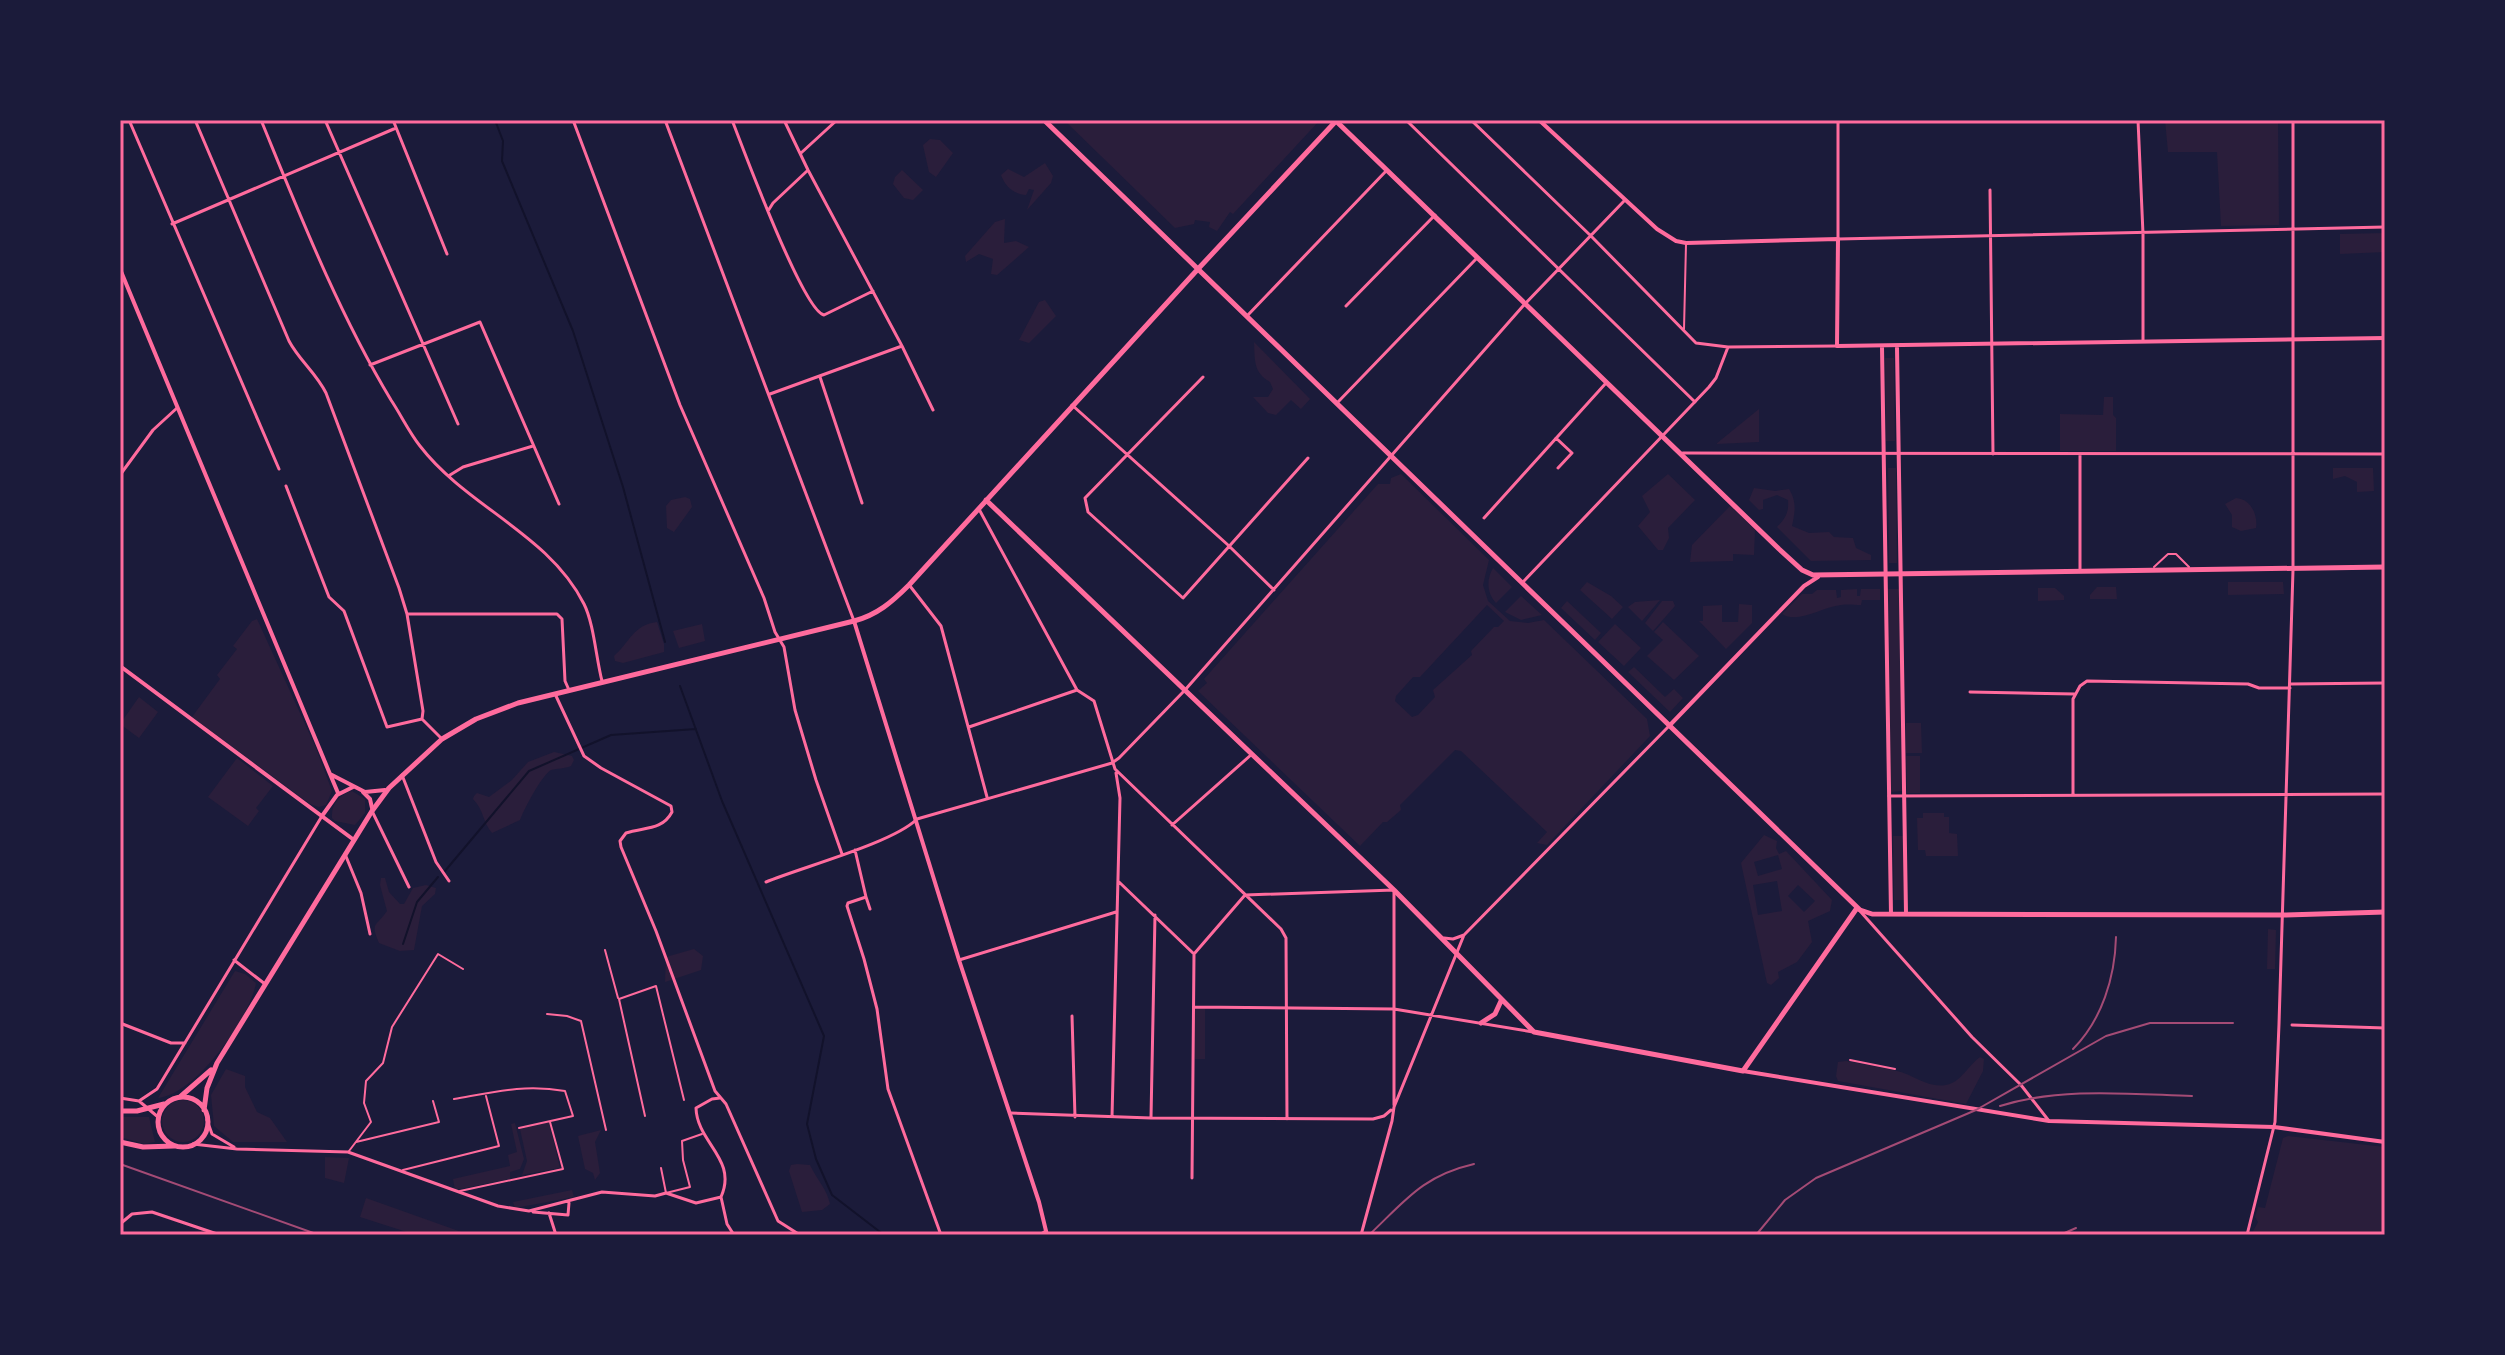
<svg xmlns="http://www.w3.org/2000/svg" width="2505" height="1355" font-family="'Golos Text',sans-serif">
	<rect width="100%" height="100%" fill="#1b1b3a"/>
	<path fill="#2a1e3b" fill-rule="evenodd" d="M1064,120H1320L1233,214L1230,212L1217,231L1209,227L1210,222L1195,220L1194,224L1175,228Z
		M2165,120H2278L2279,225L2221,226L2217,152H2168Z
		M930,139L940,140L953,153L936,177L929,172L923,145Z
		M1045,163L1053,176L1051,183L1027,210L1034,190L1029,189L1026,195C1013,194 1005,186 1001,175L1008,169L1024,177Z
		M902,170L923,190L913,200L904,198L893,184L895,177Z
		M1005,219L1004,243L1016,241L1029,247L997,275L991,274L993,259L979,254L966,262L965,256L995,222Z
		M2385,233V252L2340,254V234Z
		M1045,300L1056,316L1029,343L1019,340L1039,302Z
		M1254,342L1310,399L1301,409L1291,400L1276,415L1268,413L1253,397H1268L1273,389L1270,382C1253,372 1255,360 1254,342Z
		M1885,358H1894L1895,441H1886Z
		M2104,397H2113V415L2116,418V451H2060V414L2103,415Z
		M1759,409V442L1716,444Z
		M1888,468H1896L1897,563H1889Z
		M2333,468H2373L2374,491L2357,492V482L2345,476L2333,479Z
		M1401,474L1489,560L1483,585L1488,601L1510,621L1528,623L1544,620L1647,719L1650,736L1547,845L1537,843L1547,832L1461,751L1455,750L1400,805L1401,810L1387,822H1383L1360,846L1198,691L1207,683L1204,679L1378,484H1390L1391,478ZM1487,605L1504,621L1498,627H1494L1471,651L1472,655L1433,690L1435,697L1418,715L1412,717L1395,701L1396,696L1413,677H1420Z
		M1668,474L1695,500L1668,528L1669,538L1663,550H1658L1638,526L1650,512L1642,496Z
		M1754,488L1775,491L1789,489C1797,502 1795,512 1792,526L1809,533L1829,532L1834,537L1853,538L1856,548L1871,555V560L1811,561L1777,527C1786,518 1789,512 1788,500L1777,495L1763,500V509L1759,510L1749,500Z
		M685,497L690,499L692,507L674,532L667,528L666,506L671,500Z
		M2236,498C2251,499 2258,515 2256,528L2241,531L2232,527V515L2225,504Z
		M1730,506L1755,530L1754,555L1733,554V561L1690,562L1692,545Z
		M1493,568L1512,587L1496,603C1487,593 1486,580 1493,568Z
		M1587,582L1611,596L1623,607L1612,619L1580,590Z
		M2228,582H2283L2284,594L2228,595Z
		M2097,587H2116L2117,599H2090V595Z
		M2038,588H2055L2064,596V600L2038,601Z
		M1857,589V596H1860L1861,589H1880V600H1862L1861,605C1855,605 1848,604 1841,605C1822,607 1798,624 1782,614L1802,594H1812L1817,590H1836L1837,598L1841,597V590Z
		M1888,589H1899L1902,791L1891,792Z
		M1521,596L1542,615L1521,620L1505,612Z
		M1660,600L1642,621L1628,607L1635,602Z
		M1567,601L1601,633L1595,640L1561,608Z
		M1662,601H1673L1675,606L1653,631L1645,623Z
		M1739,604L1752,605V623L1726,649L1699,621H1703V606L1722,605V622H1738Z
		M257,619L316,748L332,791L326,805L319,807L310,804L192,717L220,679L217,675L237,649L233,646L252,621Z
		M657,622L664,644V652L623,663L615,661L614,656C630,642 633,625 657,622Z
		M1663,622L1699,656L1674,680L1647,656L1663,640L1654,632Z
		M702,624L705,641L679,648L673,631Z
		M1615,624L1641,648L1624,666L1598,642Z
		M1634,667L1665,697L1674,689L1683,698L1670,712L1628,672Z
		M139,697L158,712L139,738L120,724Z
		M1906,723H1921L1922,753H1906Z
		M554,752L572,756L574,760L571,766C564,769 558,768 551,770C542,775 524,809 520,820L492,833C483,823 484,810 473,799L474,796L477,793L489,797L512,780L528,762Z
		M1906,756H1920V793H1907Z
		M237,758L273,786L256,808L259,811L248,826L208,797Z
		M352,791L365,799V813L355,825L335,821L332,818C331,804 339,795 352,791Z
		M1923,813H1944V817H1949V833L1957,834L1958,856H1926L1925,850H1918L1917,818H1923Z
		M1764,835L1777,841L1776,848L1779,854L1786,851L1832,900L1830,911L1808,921L1812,942L1797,962L1778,972L1779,978L1771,985L1767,983L1741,863ZM1778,855L1782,869L1758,876L1754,862ZM1777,881L1782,911L1758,915L1753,885ZM1798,885L1815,901L1804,912L1788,896Z
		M1893,836H1903L1904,900H1894Z
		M381,878H385L389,892L400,904H404L413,888L426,885L436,888L435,894L422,906L414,950L400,951L379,943C370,922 376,927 387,911L380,885Z
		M2268,929L2276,930L2275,969H2267Z
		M694,949L703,956L701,970L665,982L666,957Z
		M235,971L245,974L256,983C250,1018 195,1095 158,1098Z
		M1195,1009H1205V1059H1195Z
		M1980,1057L1984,1059L1983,1071L1966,1104L1838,1081L1836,1076L1838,1062L1846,1061C1863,1064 1880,1067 1897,1071C1915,1075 1932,1092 1952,1083C1962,1079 1970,1064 1980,1057Z
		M226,1069L245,1076V1087L257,1112L270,1118L287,1142H233L214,1126L211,1095Z
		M162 1121a21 21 0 1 1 42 0a21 21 0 1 1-42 0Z
		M120,1117H149L155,1142L144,1144L120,1137Z
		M549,1122L560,1168L522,1175L527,1161L520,1129Z
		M515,1123L524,1159L520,1169L510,1172V1179L455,1190L453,1179L510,1166L508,1155L517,1152L511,1124Z
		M601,1130L595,1142L600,1173L595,1180L593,1173L585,1169L578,1136Z
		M2288,1136L2385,1147V1235H2251L2258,1222L2255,1217L2258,1207L2265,1208L2283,1138Z
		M325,1157L349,1158L344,1183L325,1178Z
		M797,1164L810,1165C817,1180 827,1189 830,1204L822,1210L802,1212L789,1171L791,1165Z
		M572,1190L574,1197L515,1208L513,1202Z
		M366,1198L470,1235H416L360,1217Z"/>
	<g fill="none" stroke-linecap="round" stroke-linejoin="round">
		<path stroke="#12122b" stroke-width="2" d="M495,120L503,141L502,161L573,331L623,487L665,642
			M680,686L722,801L824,1036L807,1124L816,1159L832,1195L884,1235
			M445,871L529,771L611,735L696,729
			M403,944L417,902L438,877"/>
		<path stroke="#ff6b9d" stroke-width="2" d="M1684,329L1686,244
			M2154,567L2168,554H2176L2189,567
			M605,950L618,998
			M547,1014L567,1016L581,1021L606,1130
			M1850,1060L1895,1069
			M454,1099C494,1092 524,1084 565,1091L573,1116L519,1128
			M645,1116L619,999L656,986L684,1100
			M356,1142L439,1122L433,1101
			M349,1151L371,1122L364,1103L366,1081L383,1063L392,1027L438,954L463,969
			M661,1168L666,1193L690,1187L683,1160L682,1141L702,1134
			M403,1170L499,1146L486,1096
			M460,1191L563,1169L550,1122"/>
		<path stroke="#ff6b9d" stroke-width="3" d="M129,120L279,469
			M195,120L289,341C299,360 316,373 326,393L399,588L407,614L423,711L422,719L442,739
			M261,120C300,215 338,312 391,400C401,415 409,432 420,446C467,507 549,534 584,604C594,624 596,658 602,681
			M325,120L458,424
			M393,120L447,254
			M573,120L680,405L764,598L775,632L784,647L795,710L816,780L842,854
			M665,120L854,621
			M732,120C743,148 803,311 824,315L873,291
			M784,120L808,170L902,346L933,410
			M1406,120L1695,402
			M1471,120L1591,236L1696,343L1728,347L1837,346
			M1838,120V239L2385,227
			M2138,120L2143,234V341
			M801,153L837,120
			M1990,190L1993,454
			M768,211L773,203L807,171
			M172,224L396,128
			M1346,306L1435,215
			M1247,316L1387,170
			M370,365L480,322L559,504
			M820,377L862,503
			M1203,377L1085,498L1088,512L1183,598L1308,458
			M770,394L902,346
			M1337,403L1476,259
			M1072,405L1228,545L1274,590
			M1556,438L1572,453L1558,468
			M1683,453L2385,454
			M120,475L153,430L177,408
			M450,475L463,467L533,446
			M286,486L329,597L344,611L387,727L422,719
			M980,511L1077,690
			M1484,518L1606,383
			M2080,569V454
			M1523,582L1709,387L1716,378L1728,347
			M910,586L941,626L987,797
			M408,614H557L562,619L565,681L569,690
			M2290,684L2385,683
			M1970,692L2075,694
			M556,696L584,756L601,768L671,806L672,812C662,831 643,827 626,833L620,841L621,847L656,931L715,1091L726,1104L778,1221L800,1235
			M969,727L1077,690L1094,701L1115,769L1281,929L1286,938L1287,1119
			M402,775L436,862L449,881
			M2073,795V699L2080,686L2087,681L2248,684L2259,688H2290
			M1889,796L2385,794
			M372,811L409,887
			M1172,825L1252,754
			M855,850L866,897L848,903L847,906L864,959L877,1009L888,1089L941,1235
			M345,854L361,893L370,934
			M766,882C802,867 893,843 917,819L1112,763L1119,758L1185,690L1523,306L1625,200
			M1119,882L1194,954
			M1245,895L1394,890V1105
			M866,897L870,909
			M1860,911L1972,1037L2021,1085L2049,1121
			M1444,938L1453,939L1464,935
			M1194,954L1245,895
			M234,960L265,984
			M959,960L1116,912
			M1195,1007L1394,1009L1533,1032
			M1072,1016L1075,1117
			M120,1023L171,1043H185
			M2292,1025L2385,1028
			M120,1098L139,1101L157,1089L322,816
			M139,1101L158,1117
			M1010,1113L1151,1118L1373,1119L1384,1116L1391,1110
			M1112,1117L1120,798L1116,773
			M1151,1118L1155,915
			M207,1120L212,1134L234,1147
			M193,1144L237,1149L348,1152L498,1206L529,1211L602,1192L655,1196L666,1193L696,1203L721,1197C738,1159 697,1143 696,1108L712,1099L720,1098
			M1192,1178L1194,954
			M721,1197L727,1224L734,1235
			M533,1212L568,1215L569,1203
			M549,1213L556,1235
			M120,1224L132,1214L152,1212L220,1235
			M1039,1235L1046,1231
			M1361,1235L1392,1121L1394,1107L1464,935L1670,725
			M2247,1235L2275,1122L2279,1024L2293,570V120"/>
		<path stroke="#ff6b9d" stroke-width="4" d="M1539,120L1657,229L1676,241L1686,243L1838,239L1837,346L2385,338
			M120,269L330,774L365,792L385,790
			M1882,347L1891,914
			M1897,348L1906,913
			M854,621L959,960L1039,1202L1047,1235
			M120,666L354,840
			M1671,724L1804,586L1818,577
			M330,774L338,793
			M363,792L370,799L372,808
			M322,816L337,795L353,787
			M1743,1071L2049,1121L2274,1127L2385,1142"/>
		<path stroke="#ff6b9d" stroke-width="5" d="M1198,269L1336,121L1779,549L1802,570L1813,575L2385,567"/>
		<path stroke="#ff6b9d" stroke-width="5" d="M1044,120L1860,910L1872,914L2284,915L2385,912
			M986,500L1394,890L1534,1032L1743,1071L1857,908
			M1481,1023L1495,1014L1501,1001
			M180,1097L211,1070
			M158 1122a25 25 0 1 1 50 0a25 25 0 1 1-50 0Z
			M204,1110L207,1088L217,1063L372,811L389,788L442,739L476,719L518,703L854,621C877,615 892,602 909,585L1198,269
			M120,1111H137L164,1104
			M120,1142L143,1147L174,1146"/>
		<path stroke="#a44b75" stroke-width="2" d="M2073,1049C2102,1020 2115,977 2116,937
			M2000,1106C2061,1087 2129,1094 2192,1096
			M120,1164L319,1235
			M1369,1235C1405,1201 1422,1176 1474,1164
			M1756,1235L1785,1200L1816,1178L1976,1110L2106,1036L2150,1023H2233
			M2060,1235L2076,1228"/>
	</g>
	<rect width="2505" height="1355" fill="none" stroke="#1b1b3a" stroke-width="244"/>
	<rect x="122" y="122" width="2261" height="1111" fill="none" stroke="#ff6b9d" stroke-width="3"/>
</svg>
